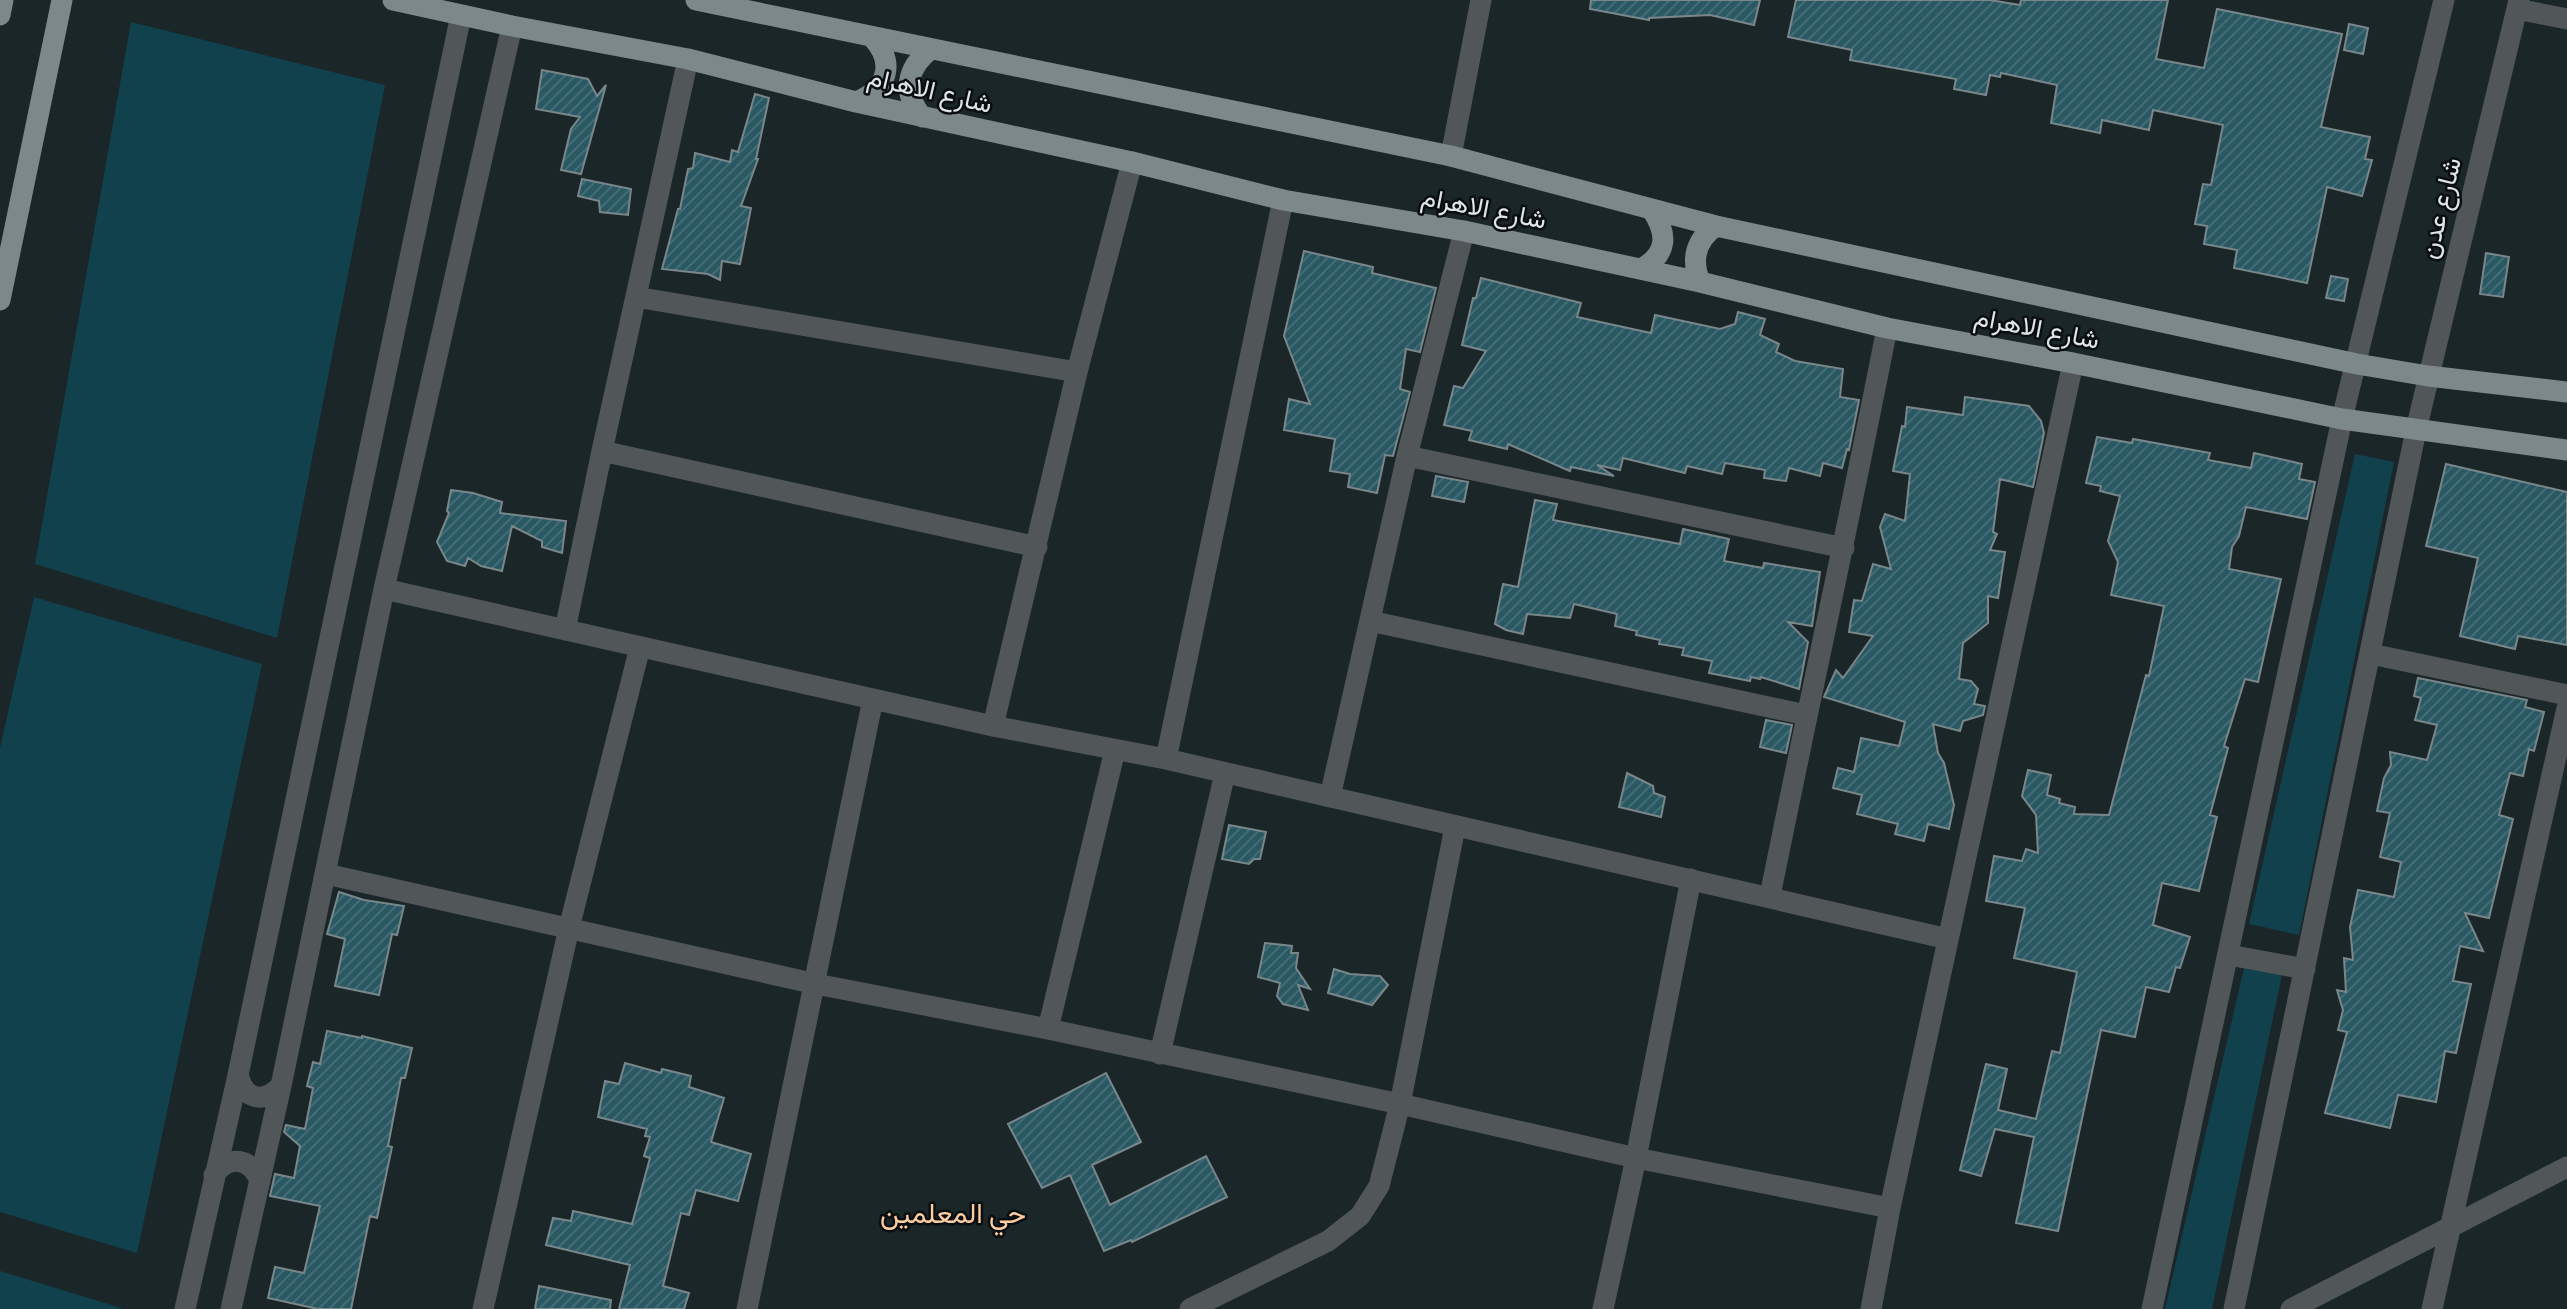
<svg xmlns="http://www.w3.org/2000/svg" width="2567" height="1309" font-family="'Exo 2',Vazirmatn,sans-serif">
	<defs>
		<pattern id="building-hatch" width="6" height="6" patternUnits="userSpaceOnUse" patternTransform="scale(1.75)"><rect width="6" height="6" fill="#295863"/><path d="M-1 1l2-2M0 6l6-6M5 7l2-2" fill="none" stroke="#487079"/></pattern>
	</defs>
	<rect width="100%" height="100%" fill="#1b2629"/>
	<path fill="#11414c" d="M131,22L385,85L277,638L35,564Z
		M2355,454L2394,462L2299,935L2249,924Z
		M34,597L262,664L137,1253L0,1212V748Z
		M2244,968L2282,975L2212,1309H2165Z
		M0,1271L121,1308L120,1309H0Z"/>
	<path fill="url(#building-hatch)" stroke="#79878a" stroke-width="2" d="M1591,0H1760L1754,25L1710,15L1649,18V20L1590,9Z
		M1796,0H1990L2020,5L2021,0H2168L2156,59L2204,68L2217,9L2342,34L2321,127L2370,137L2365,159L2372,160L2362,196L2327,187L2307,283L2234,268L2237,250L2204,244L2207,226L2195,224L2203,184L2211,185L2223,125L2153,110L2149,130L2102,120L2100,133L2051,123L2057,85L2001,73L2000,77L1990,75L1986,95L1954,89L1956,79L1850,60L1852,50L1788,37Z
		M2349,24L2368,28L2363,54L2344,50Z
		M542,70L588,79L597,96L606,85L581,174L561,170L571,129L580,117L536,109Z
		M755,94L769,98L756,159H758L741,206L751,208L740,264L722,261L720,280L708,274L662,269L678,209H680L688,169L693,168L695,153L730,162L732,150L738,152Z
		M582,179L631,189L628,215L600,212L599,201L578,196Z
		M1304,251L1373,267L1372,273L1436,288L1420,352L1406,349L1400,389L1410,392L1393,456L1385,455L1377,493L1348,487L1350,474L1330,471L1335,439L1284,430L1289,399L1310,404L1284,336Z
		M2486,253L2509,257L2503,297L2480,294Z
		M2331,276L2348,279L2344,301L2326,298Z
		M1481,278L1581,303L1577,317L1651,333L1655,315L1720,329L1735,324L1738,312L1765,319L1760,335L1779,344L1776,352L1795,361L1843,369L1840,397L1859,400L1849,450L1847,449L1842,468L1823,463L1820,476L1789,468L1786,481L1764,478L1765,470L1725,463L1722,474L1687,466L1685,473L1623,458L1620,470L1597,465L1614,476L1571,467L1570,471L1508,444L1507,449L1469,440L1472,431L1444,425L1454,386L1463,388L1486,351L1462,345L1473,298H1476Z
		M1965,397L2029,406L2041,421L2044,433L2033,487L2000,479L1993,532L1997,534L1990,550L2005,552L1998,598L1988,596V623L1963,643L1959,679L1971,681L1978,689L1974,704L1985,706L1983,715L1963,721L1960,731L1933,724L1938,753L1944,763L1954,805L1949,829L1928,824L1924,841L1895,834L1898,824L1857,814L1862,795L1833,788L1838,768L1854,772L1861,738L1899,746L1905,722L1824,697L1836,670L1843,678L1873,636L1849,632L1854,600L1862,601L1873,564L1891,569L1880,527L1885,514L1905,521L1910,474L1893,471L1902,426L1905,427L1907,407L1963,415Z
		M2097,437L2132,443L2133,439L2210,453L2208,460L2251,468L2254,453L2302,464L2299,479L2315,482L2307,519L2246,507L2239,536L2232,547L2229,569L2281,579L2258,682L2245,679L2224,746L2228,748L2210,815L2217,817L2199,891L2162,883L2153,925L2190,937L2180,968L2176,967L2169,992L2146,987L2135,1037L2101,1030L2058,1231L2016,1223L2034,1137L1995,1129L1981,1176L1960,1170L1986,1064L2007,1069L1998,1110L2036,1119L2052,1051L2060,1053L2077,972L2014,958L2025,908L1986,901L1994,856L2022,861L2026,849L2038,853L2036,815L2022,796L2028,770L2051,775L2047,795L2060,799L2059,803L2075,807L2074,814L2109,815L2146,675L2149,676L2164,606L2111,595L2118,562L2108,541L2120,496L2100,491L2101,486L2086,483Z
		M2446,464L2567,492V645L2518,636L2515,649L2460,636L2478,558L2426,546Z
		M1436,476L1468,482L1464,502L1432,496Z
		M451,490L473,493L502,502L500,513L566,521L562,553L542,547V541L512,526L502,571L481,566L468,558L465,566L447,561L437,542L449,513L447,511Z
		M1535,500L1557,504L1553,520L1680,544L1683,529L1729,539L1724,561L1763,568L1764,563L1820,572L1812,626L1788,622L1808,642L1799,689L1761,677L1760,679L1751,677L1750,681L1709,673L1712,661L1682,655L1684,648L1659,644L1660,640L1636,635L1637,631L1615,626L1617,614L1574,604L1570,618L1527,614L1523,634L1506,630L1495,624L1503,584L1518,587Z
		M2418,678L2527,700L2525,707L2544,712L2534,751L2529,749L2523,776L2510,773L2499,815L2513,819L2489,918L2465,913L2483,951L2460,946L2453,981L2471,984L2456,1053L2445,1051L2436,1102L2398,1095L2390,1128L2325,1113L2347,1032L2338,1030L2343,1010L2337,990L2346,992L2344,958L2353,960L2350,927L2358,890L2394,897L2401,862L2380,857L2390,813L2377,811L2384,778L2391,765L2390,752L2427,760L2437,725L2415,720L2421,698L2414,696Z
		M1766,720L1792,725L1786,753L1760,747Z
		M1627,773L1653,786L1654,793L1665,797L1661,817L1619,807Z
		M1229,825L1266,832L1260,859H1254L1249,864L1222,859Z
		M339,892L364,900L404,906L397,935L392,934L379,995L335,986L345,939L327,934Z
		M1265,943L1292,946L1291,953H1298L1296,968L1310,989L1298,985L1308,1010L1283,1004L1277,996L1280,983L1258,977Z
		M1334,969L1350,974L1380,976L1388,985L1372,1005L1328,993Z
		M327,1031L362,1038V1036L412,1048L405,1078H401L388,1146L392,1147L377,1218L370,1216L351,1309H318L268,1298L275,1267L304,1273L320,1206L270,1196L275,1174L294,1178L300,1146L284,1132L286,1125L305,1129L313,1088L307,1086L313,1062L320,1064Z
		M625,1063L661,1073L662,1069L691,1076L689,1087L724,1098L711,1142L751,1154L738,1201L696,1190L689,1215L681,1213L663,1286L689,1293L684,1309H619L630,1265L546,1245L553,1218L571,1221L573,1211L632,1224L650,1158L644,1156L650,1137L645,1136L647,1129L598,1117L605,1081L619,1084Z
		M1106,1073L1141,1142L1092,1165L1110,1205L1206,1156L1227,1197L1132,1242L1131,1240L1104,1251L1070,1175L1042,1188L1008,1124Z
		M539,1286L611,1300L610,1309H535Z"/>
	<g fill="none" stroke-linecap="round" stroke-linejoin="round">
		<path stroke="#515658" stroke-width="21" d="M2517,9L2567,19
			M1451,156L1481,0
			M636,297L1077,372
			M602,451L1037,547
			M1407,456L1844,548
			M384,589L993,726L1166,759L1948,939
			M1370,621L1806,715
			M565,630L602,451L688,59
			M2371,654L2567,695
			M993,726L1077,372L1132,162
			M1166,759L1283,200
			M1330,797L1407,456L1464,231
			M326,874L816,984L1048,1029L1400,1104L1636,1158L1890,1208
			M1770,896C1808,707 1850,518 1887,328
			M2229,955L2305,969
			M1048,1029L1115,750
			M1160,1054L1225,773
			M238,1075C245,1100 263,1104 281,1086
			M214,1175C229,1154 251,1158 260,1181
			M185,1309L238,1075L461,15
			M231,1309L281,1086L384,589L512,26
			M483,1309L569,928L640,647
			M747,1309L873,699
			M1190,1309L1328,1241L1360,1216L1379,1186L1400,1104L1455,827
			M1603,1309L1636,1158L1691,879
			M1871,1309L1890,1208L2073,363
			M2152,1309L2342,419L2444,0
			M2234,1309L2416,430L2519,0
			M2291,1309L2567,1167
			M2432,1309L2567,708"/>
		<path stroke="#7d888b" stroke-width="21" d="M393,0L512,26L688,59L856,102L1132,162L1283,200L1464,231L1700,282L1887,328L2073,363L2342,419L2567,450
			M696,0L1451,156L1716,226L2357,364L2428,376L2567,392
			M0,15L3,0
			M856,102C888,89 896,63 872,37
			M922,117C902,93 906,68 931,49
			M1641,269C1668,254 1668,234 1652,210
			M1700,282C1691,260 1695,240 1716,226
			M0,300L62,0"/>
	</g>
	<g text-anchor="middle" stroke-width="5" stroke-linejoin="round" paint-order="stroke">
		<g font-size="26" fill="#dfe6e8" stroke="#0a0e10">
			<text transform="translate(930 90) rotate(13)" y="9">شارع الاهرام</text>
			<text transform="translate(1484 208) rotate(11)" y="9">شارع الاهرام</text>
			<text transform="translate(2440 208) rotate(-76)" y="9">شارع عدن</text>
			<text transform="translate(2037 328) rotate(11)" y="9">شارع الاهرام</text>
		</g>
		<g font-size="28" fill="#fccda0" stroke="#0a0e10">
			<text x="953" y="1223">حي المعلمین</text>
		</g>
	</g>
</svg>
